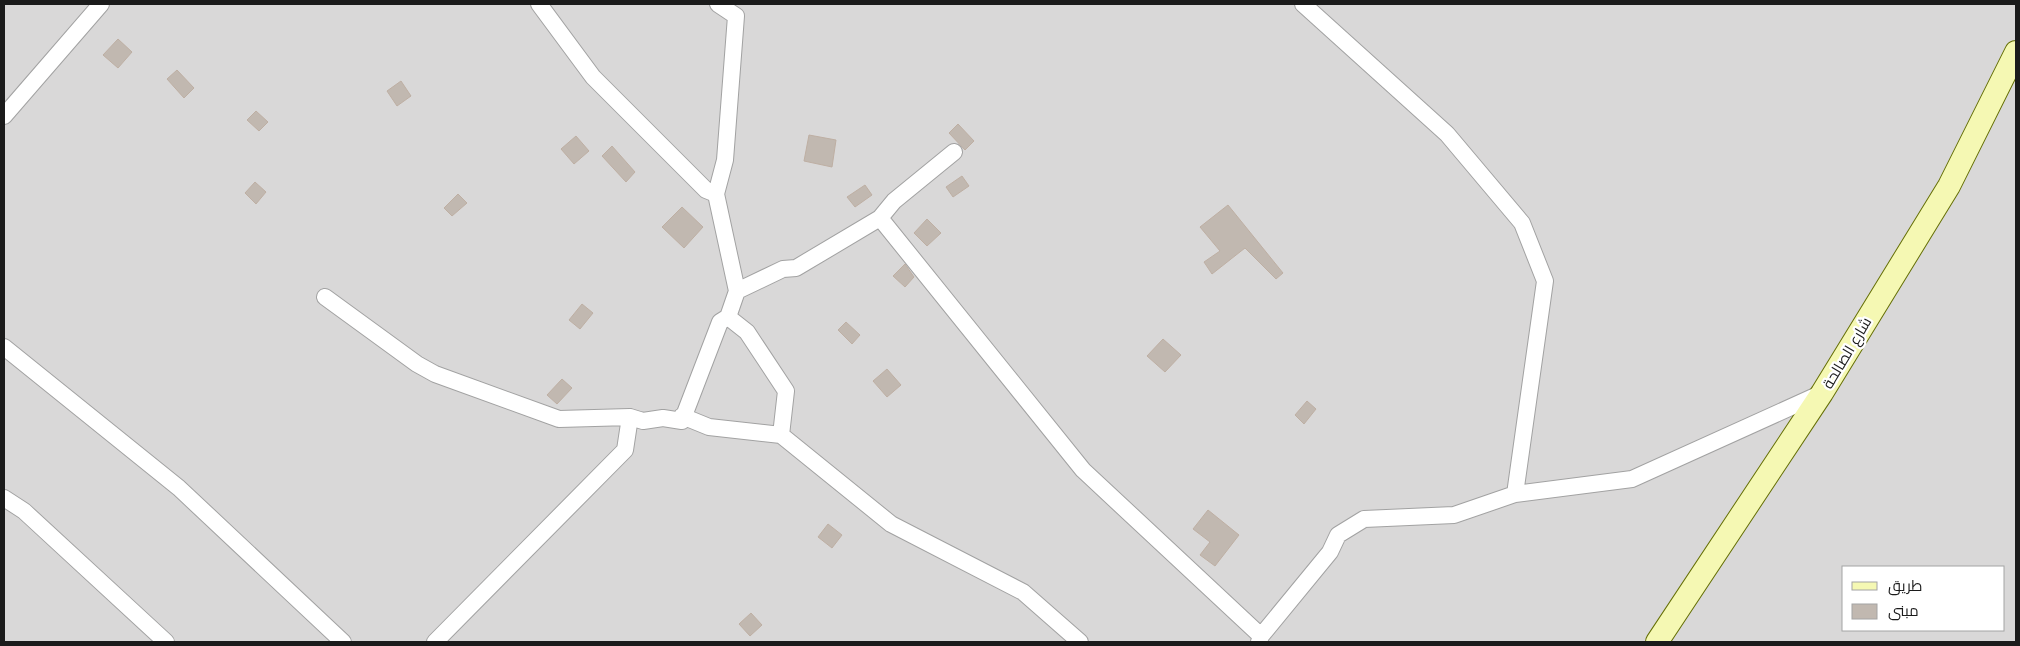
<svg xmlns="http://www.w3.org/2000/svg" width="2020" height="646" font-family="'Open Sans',Cairo,sans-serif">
	<rect width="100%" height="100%" fill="#ede9e1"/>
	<path fill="#d9d8d8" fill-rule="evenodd" d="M4,4H2016V642H4ZM1844,567H2004V630H1844Z"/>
	<path fill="#c1b8b0" stroke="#beafa3" d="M118,39L132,52L118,68L103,55Z
		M177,70L194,88L184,98L167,79Z
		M401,81L411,96L397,106L387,91Z
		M256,111L268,122L259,131L247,120Z
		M958,124L974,141L965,150L949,133Z
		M809,135L836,140L832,167L804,161Z
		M576,136L589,151L574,164L561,149Z
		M612,146L635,172L626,182L602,156Z
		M962,176L969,186L953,197L946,187Z
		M255,182L266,192L256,204L245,193Z
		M865,185L872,195L855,207L847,197Z
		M458,194L467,203L452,216L444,208Z
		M1228,205L1283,273L1276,279L1245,248L1212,274L1204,262L1220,251L1200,227Z
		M682,207L703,227L684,248L662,227Z
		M927,219L941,233L927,246L914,233Z
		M905,264L914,277L905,287L893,276Z
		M582,304L593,313L580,329L569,320Z
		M846,322L860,335L852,344L838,330Z
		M1163,339L1181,355L1165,372L1147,356Z
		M887,369L901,385L887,397L873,381Z
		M562,379L572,388L557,404L547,395Z
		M1307,401L1316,409L1304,424L1295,415Z
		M1208,510L1239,535L1215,566L1200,555L1210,542L1193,529Z
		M828,524L842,535L832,548L818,537Z
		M751,613L762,625L750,636L739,624Z"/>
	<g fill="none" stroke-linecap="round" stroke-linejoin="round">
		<g stroke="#a2a2a2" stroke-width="18">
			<path id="street" d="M539,4L593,77L706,190L716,194
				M4,116L101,4
				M880,218L1083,470L1261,636
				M737,291L783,269L796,268L880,218L894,201L954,152
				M325,297L417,364L435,374L559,419L630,417L643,421L663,418L682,421
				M728,317L747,332L786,391L781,435
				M4,347L179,488L343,642
				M682,421V416L709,427L781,435L891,524L1023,592L1080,642
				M682,421L720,322L728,317L737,291L716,194L725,160L736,16L718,4
				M1515,494L1632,479L1822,393
				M4,498L24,511L166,642
				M435,642L625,450L630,417
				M1259,642L1261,636L1330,552L1338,535L1364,519L1454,515L1515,494L1545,281L1522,223L1447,134L1303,4"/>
		</g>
		<g stroke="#656f05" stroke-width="24">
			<path id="secondary" d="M1657,642L1822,393L1949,186L2016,52"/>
		</g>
		<use href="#street" stroke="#fff" stroke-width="16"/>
		<use href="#secondary" stroke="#f5f8b3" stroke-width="22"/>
	</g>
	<g text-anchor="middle" stroke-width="4.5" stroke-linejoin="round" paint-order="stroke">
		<g font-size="15" fill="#1b1b1b" stroke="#fff">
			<text transform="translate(1847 353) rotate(-59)" y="5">شارع الصالحة</text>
		</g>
	</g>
	<rect width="2020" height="646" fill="none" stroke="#1b1b1b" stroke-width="10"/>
	<rect x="1842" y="566" width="162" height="65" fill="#ffffff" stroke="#a4a4a4"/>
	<rect x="1852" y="582" width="25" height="8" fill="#f5f8b3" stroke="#a4a4a4"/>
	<text x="1888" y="591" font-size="15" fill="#1b1b1b">طريق</text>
	<rect x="1852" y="604" width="25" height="15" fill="#c1b8b0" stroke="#a4a4a4"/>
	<text x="1888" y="616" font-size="15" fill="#1b1b1b">مبنى</text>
</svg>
